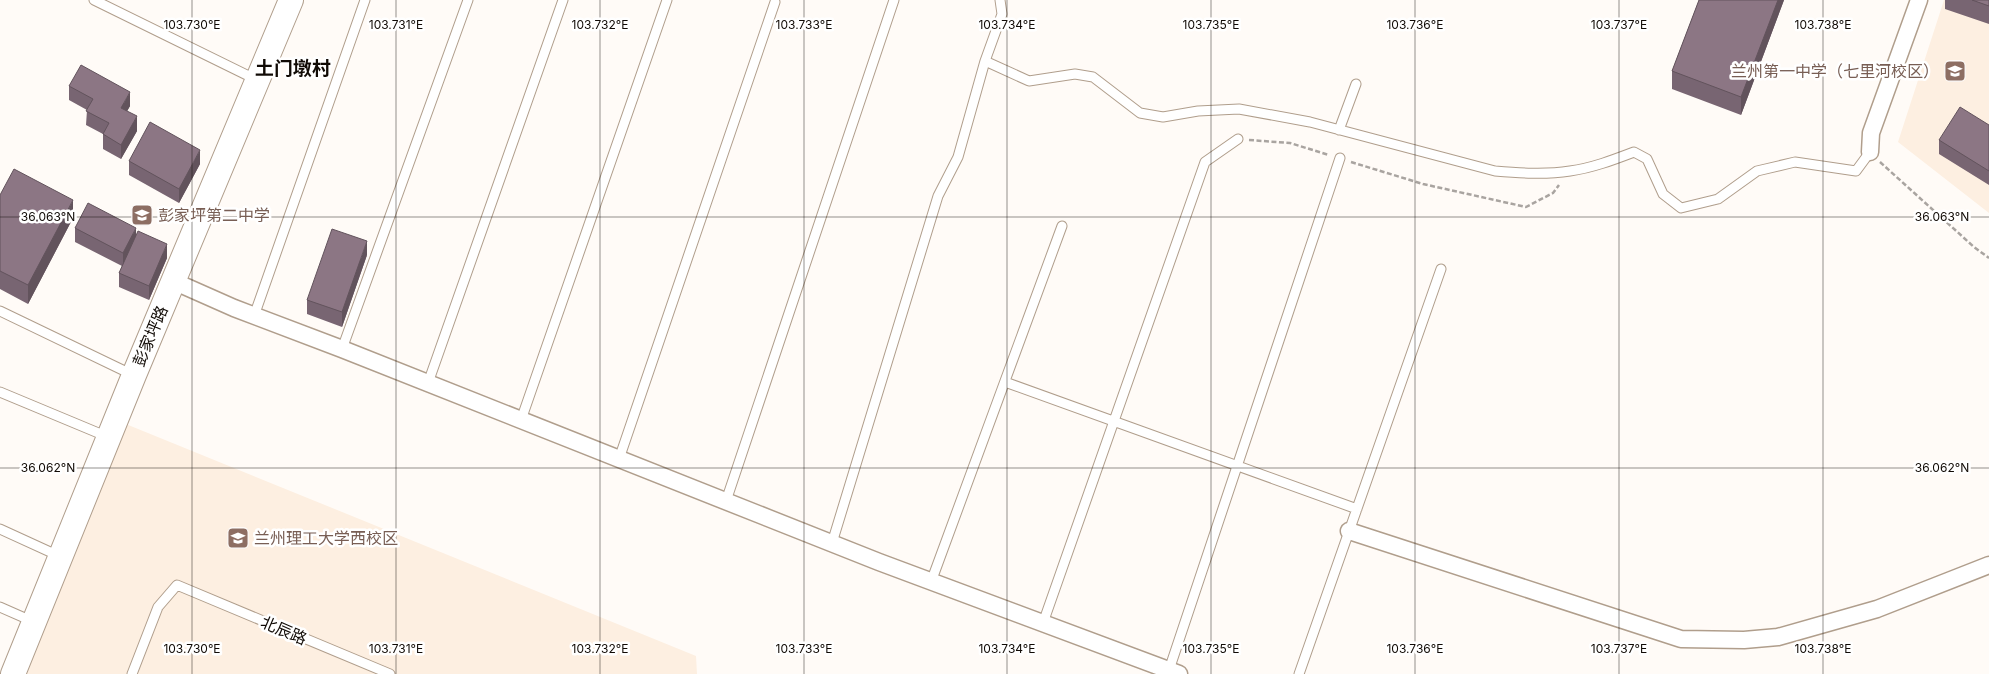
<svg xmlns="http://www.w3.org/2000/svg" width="1989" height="674" font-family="Inter,'Noto Sans SC',sans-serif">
	<rect width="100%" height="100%" fill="#fffbf7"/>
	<path fill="#fdefe1" d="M1944,0H1989V213L1898,142Z
		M116,420L696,656L697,674H19Z"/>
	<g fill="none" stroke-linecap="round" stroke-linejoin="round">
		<g stroke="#b09e8c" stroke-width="11">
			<path id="lane" d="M94,0L257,80
				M985,61L1029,81L1075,74L1093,77L1140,113L1163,117L1198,111L1239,109L1310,122L1495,171C1519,173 1545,175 1570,171C1592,168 1613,160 1634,152L1647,159L1663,194L1681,208L1718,199L1757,171L1795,162L1856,171L1870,152
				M1339,130L1356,84
				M0,311L133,375
				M254,316L365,0
				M342,349L468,0
				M1005,382L1357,509
				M428,383L563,0
				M0,392L108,437
				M521,420L667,0
				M619,459L775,2
				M726,501L894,0
				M0,529L59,556
				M832,543L938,196L958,157L985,61L1002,14L1000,0
				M931,582L1062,226
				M0,607L34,622
				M1043,623L1205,162L1238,139
				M1169,670L1340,158
				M132,674L158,607L177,585L390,674
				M1299,674L1441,269"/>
		</g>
		<g stroke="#b09e8c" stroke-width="19">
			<path id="street" d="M1870,152L1871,133L1919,0
				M173,281L234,308L342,349L879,562L1179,674
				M1349,531L1681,639L1744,640L1778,637L1877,609L1989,565"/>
		</g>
		<g stroke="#b09e8c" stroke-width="26">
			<path id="secondary" d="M13,674L134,375L291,0"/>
		</g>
		<path stroke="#a9a4a0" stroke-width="2.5" stroke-dasharray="5 2.5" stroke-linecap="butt" d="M1249,140L1290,143L1329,155
			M1351,162L1423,184L1526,207L1553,193L1559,185
			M1880,162L1974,247L1989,258"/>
		<use href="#lane" stroke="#fff" stroke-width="9"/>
		<use href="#street" stroke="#fff" stroke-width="16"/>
		<use href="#secondary" stroke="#fff" stroke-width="24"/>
	</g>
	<path fill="#786572" d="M1699,0H1784L1741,115L1672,89V71Z
		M1945,0H1989V24L1945,9Z
		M69,86L130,106L127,111L137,131L121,159L103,149V134L86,125L87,110L69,100Z
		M1989,125V185L1939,154V140Z
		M129,161L200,164L179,203L129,175Z
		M0,195L73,218L28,304L0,289Z
		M75,228L136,235L167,258L149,300L119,287V273L122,266L75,242Z
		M367,255L342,327L307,314V300Z"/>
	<path fill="#62535c" d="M1778,0H1784L1741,115V97Z
		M130,92V106L121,122V108Z
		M137,116V131L121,159V145Z
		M200,150V164L179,203V189Z
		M73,200V218L28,304V285Z
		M136,228V242L123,267V253Z
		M367,241V255L342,327V312Z
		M167,244V258L149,300V286Z"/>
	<path fill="#8c7684" stroke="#62535c" d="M1699,0H1778L1741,97L1672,71Z
		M1972,0H1989V6Z
		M81,65L130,92L121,108L137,116L121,145L103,134L109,123L86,111L93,99L69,86Z
		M1960,107L1989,125V171L1939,140Z
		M150,122L200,150L179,189L129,161Z
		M14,169L73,200L28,285L0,271V195Z
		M88,203L136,228L123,253L75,228Z
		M332,229L367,241L342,312L307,300Z
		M138,231L167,244L149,286L119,273Z"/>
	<path fill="none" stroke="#100a05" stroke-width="1" stroke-opacity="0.45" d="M192,0V674M396,0V674M600,0V674M804,0V674M1007,0V674M1211,0V674M1415,0V674M1619,0V674M1823,0V674M0,217H1989M0,468H1989"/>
	<defs>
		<g id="school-square" transform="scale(1.125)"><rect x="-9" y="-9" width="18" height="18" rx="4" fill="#8d6e63" stroke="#fff"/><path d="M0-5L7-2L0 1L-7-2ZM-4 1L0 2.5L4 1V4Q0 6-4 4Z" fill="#fff"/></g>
		<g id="university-square" transform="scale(1.125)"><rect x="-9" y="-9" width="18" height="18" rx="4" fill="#8d6e63" stroke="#fff"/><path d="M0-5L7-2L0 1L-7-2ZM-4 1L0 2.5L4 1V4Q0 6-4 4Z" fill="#fff"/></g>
	</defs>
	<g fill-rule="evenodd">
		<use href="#school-square" x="1955" y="71"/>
		<use href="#school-square" x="142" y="215"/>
		<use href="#university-square" x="238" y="538"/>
	</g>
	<g text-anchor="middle" stroke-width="5" stroke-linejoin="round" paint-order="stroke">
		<g font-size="16" fill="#785e54" stroke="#fff" text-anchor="start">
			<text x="1939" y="77" text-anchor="end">兰州第一中学（七里河校区）</text>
			<text x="158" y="221">彭家坪第二中学</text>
			<text x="254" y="544">兰州理工大学西校区</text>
		</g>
		<g font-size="16" fill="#100a05" stroke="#fff">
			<text transform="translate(150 336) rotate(-67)" y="6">彭家坪路</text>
			<text transform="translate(284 630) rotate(23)" y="6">北辰路</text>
		</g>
		<g font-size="19" font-weight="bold" fill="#100a05" stroke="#fff">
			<text x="293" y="75">土门墩村</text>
		</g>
	</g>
	<g font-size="12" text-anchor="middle" fill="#100a05" stroke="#fff" stroke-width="5" stroke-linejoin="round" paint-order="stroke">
		<text x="192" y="29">103.730°E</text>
		<text x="396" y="29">103.731°E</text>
		<text x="600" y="29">103.732°E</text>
		<text x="804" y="29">103.733°E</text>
		<text x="1007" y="29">103.734°E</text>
		<text x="1211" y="29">103.735°E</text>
		<text x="1415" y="29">103.736°E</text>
		<text x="1619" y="29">103.737°E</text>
		<text x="1823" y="29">103.738°E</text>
		<text x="48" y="221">36.063°N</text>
		<text x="1942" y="221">36.063°N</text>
		<text x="48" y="472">36.062°N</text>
		<text x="1942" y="472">36.062°N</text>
		<text x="192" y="653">103.730°E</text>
		<text x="396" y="653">103.731°E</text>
		<text x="600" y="653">103.732°E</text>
		<text x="804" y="653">103.733°E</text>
		<text x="1007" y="653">103.734°E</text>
		<text x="1211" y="653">103.735°E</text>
		<text x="1415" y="653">103.736°E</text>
		<text x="1619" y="653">103.737°E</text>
		<text x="1823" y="653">103.738°E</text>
	</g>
</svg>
